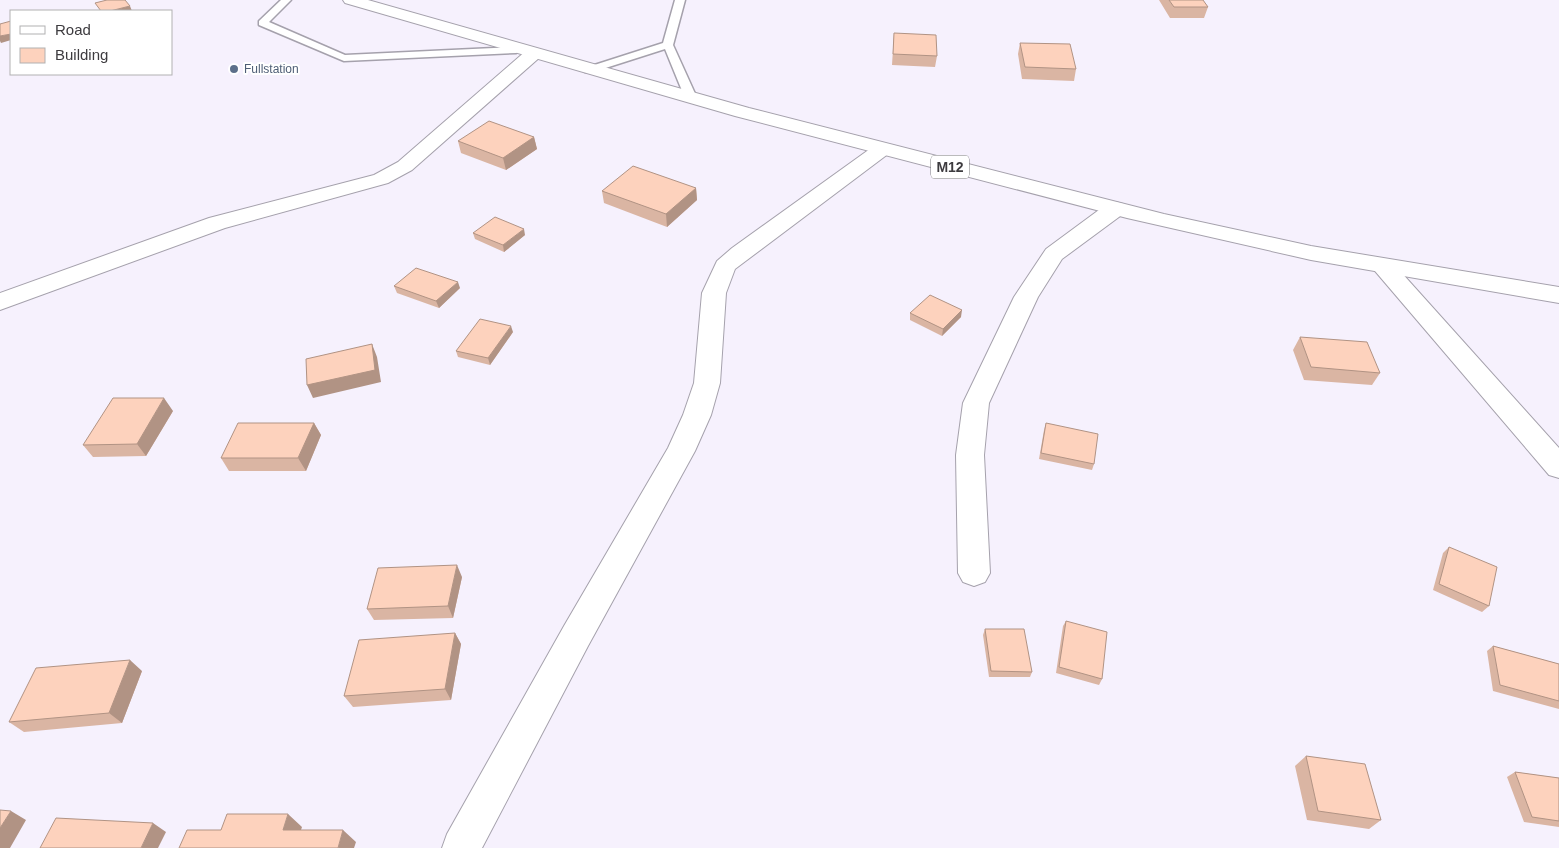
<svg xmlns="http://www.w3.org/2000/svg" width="1559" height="848" font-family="Arial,sans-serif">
	<rect width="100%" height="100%" fill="#f6f1fd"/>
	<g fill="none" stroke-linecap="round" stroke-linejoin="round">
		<g stroke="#a5a1ac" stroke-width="3">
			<path id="service" d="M281,0H291L269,22L345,55L516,47L521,50L516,53L344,61L259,25V21Z
				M675,0H685L673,45L697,98L695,100H687L685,98L665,49L593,72H585L584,70L585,68L663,43Z"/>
		</g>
		<g stroke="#a5a1ac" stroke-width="2">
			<path id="minor" d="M533,49L539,50L542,54L539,58L412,170L388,183L225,228L0,310V293L209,218L374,175L398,162L527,50Z
				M881,144L888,146L891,150L888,154L735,269L726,293L720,383L711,415L695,451L588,646L482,848H442L447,834L564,626L668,448L683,415L694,383L702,293L717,261L732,248L874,146Z
				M1115,202L1123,204L1126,209L1123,214L1062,259L1038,297L989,403L984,455L990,573L985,582L974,586L963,582L958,573L956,455L963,403L1014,297L1046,249L1107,204Z
				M1383,259L1391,261L1559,448V478L1549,475L1375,271L1371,266L1375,261Z"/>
		</g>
		<g stroke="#a5a1ac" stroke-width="2">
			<path id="trunk" d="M343,0H368L749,108L1164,214L1311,246L1559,287V303L1311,260L1127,218L735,116L345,3Z"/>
		</g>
		<use href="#service" fill="#fff" fill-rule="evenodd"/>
		<use href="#minor" fill="#fff" fill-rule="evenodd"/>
		<use href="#trunk" fill="#fff" fill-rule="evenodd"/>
	</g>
	<path fill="#dab5a3" d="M1159,0H1203L1208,7L1204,18H1170Z
		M894,33L937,56L935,67L892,65Z
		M1020,43L1076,69L1074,81L1022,79L1018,54Z
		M534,137L537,149L506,170L461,153L458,141Z
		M696,188L697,200L667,227L604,203L602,191Z
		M473,233L525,235L504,252L475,239Z
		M394,286L460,288L439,308L397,293Z
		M910,313L961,317L942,336L910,320Z
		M513,332L490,365L458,357L456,351Z
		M1300,337L1380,373L1372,385L1304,380L1293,350Z
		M173,411L146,456L93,457L83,445Z
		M314,423L321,435L306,471H229L221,458Z
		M1046,423L1094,464L1092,470L1039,459L1044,430Z
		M1449,547L1489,606L1482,612L1433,590L1443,553Z
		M462,577L453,618L374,620L367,609Z
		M1066,621L1102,679L1099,685L1056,673L1063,626Z
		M985,629L1032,672L1030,677H989L983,635Z
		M455,633L461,644L451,700L353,707L344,696Z
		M1493,646L1559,664V709L1493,691L1487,651Z
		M142,671L122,723L24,732L9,722Z
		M1306,756L1381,820L1369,829L1307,820L1295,766Z
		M1515,772L1559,778V827L1524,822L1507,777Z"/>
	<path fill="#b19384" d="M130,6L132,11H110Z
		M11,34V40L1,43L0,41V36Z
		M534,137L537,149L506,170L503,158Z
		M696,188L697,200L667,227L666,214Z
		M524,229L525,235L504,252L503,245Z
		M458,282L460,288L439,308L436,301Z
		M962,310L961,317L942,336L943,329Z
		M511,326L513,332L490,365L488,358Z
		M372,344L377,357L381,382L313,398L307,385Z
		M164,398L173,411L146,456L137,444Z
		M314,423L321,435L306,471L298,458Z
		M457,565L462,577L453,618L448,606Z
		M455,633L461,644L451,700L445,689Z
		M130,660L142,671L122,723L109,713Z
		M11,811L26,820L10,848H0V828Z
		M288,814L302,827L297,842L283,830Z
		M153,823L166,832L158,848H141Z
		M343,830L356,842L354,848H338Z"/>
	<path fill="#fdd2bd" stroke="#b19384" d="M107,0H125L130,6L110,11H101L95,3Z
		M1169,0H1203L1208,7H1174Z
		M11,21V34L0,36V24Z
		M894,33L936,35L937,56L893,54Z
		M1020,43L1070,44L1076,69L1025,67Z
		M489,121L534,137L503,158L458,141Z
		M633,166L696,188L666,214L602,191Z
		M495,217L524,229L503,245L473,233Z
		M416,268L458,282L436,301L394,286Z
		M930,295L962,310L943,329L910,313Z
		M480,319L511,326L488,358L456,351Z
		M1300,337L1367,342L1380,373L1311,367Z
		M372,344L375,370L307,385L306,359Z
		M113,398H164L137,444L83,445Z
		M238,423H314L298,458H221Z
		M1046,423L1098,434L1094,464L1041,453Z
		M1449,547L1497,567L1489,606L1439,584Z
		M457,565L448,606L367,609L378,568Z
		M1066,621L1107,632L1102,679L1059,667Z
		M985,629H1024L1032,672L991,671Z
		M455,633L445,689L344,696L359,640Z
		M1493,646L1559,664V701L1500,685Z
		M130,660L109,713L9,722L36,668Z
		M1306,756L1365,764L1381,820L1318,811Z
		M1515,772L1559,778V821L1532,817Z
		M0,810L11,811L0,828Z
		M227,814H288L283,830H343L338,848H179L187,830H221Z
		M56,818L153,823L141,848H40Z"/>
	<circle fill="#5c6f8a" stroke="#fff" stroke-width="2" cx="234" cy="69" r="5"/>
	<g text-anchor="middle" stroke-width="4" stroke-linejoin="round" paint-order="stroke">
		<g font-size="12" fill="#4e5e75" stroke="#fff" text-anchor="start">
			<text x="244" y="73">Fullstation</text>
		</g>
		<rect fill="#fff" stroke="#777679" stroke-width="1" x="931" y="155.5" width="38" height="23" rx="4"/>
		<g font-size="14" font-weight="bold" fill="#3d3b3f">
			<text x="950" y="172">M12</text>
		</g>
	</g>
	<rect x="10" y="10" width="162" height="65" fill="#ffffff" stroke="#b1b1b2"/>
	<rect x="20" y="26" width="25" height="8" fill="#ffffff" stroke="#b1b1b2"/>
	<text x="55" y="35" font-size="15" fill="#3d3b3f">Road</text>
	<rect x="20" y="48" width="25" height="15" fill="#fdd2bd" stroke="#b1b1b2"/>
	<text x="55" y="60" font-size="15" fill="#3d3b3f">Building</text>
</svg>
